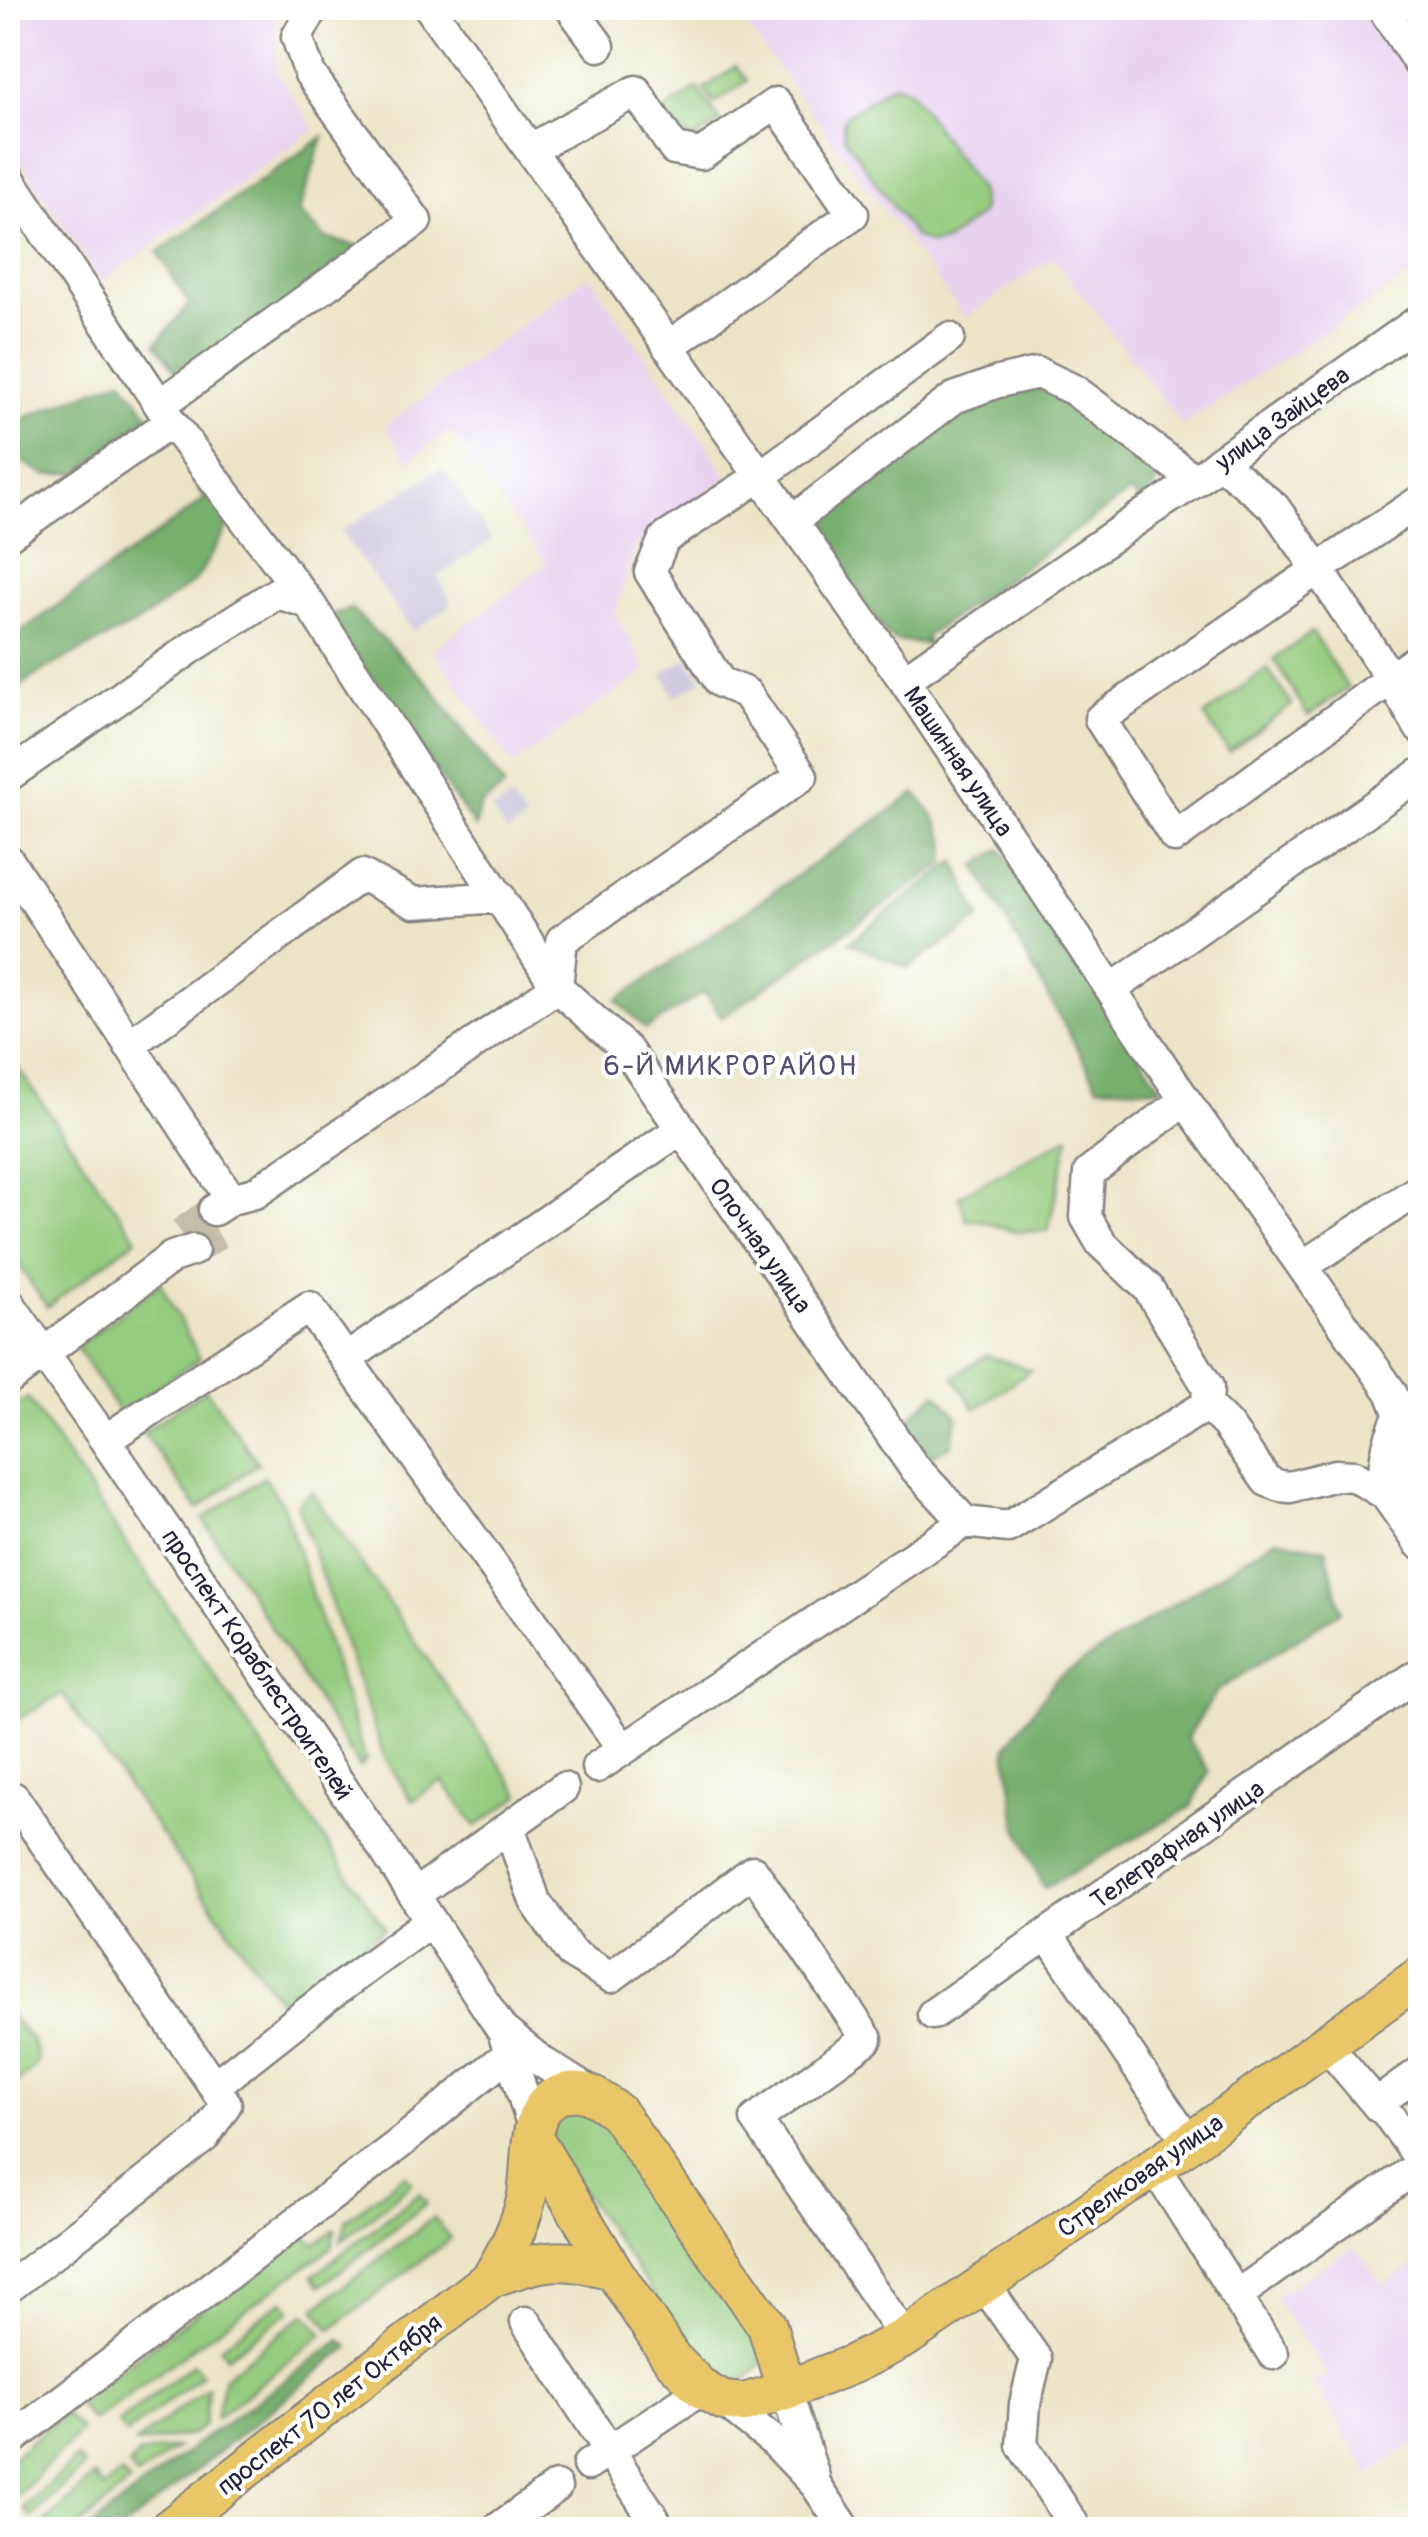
<svg xmlns="http://www.w3.org/2000/svg" width="1428" height="2537" font-family="Pangolin,sans-serif">
	<rect width="100%" height="100%" fill="#fff"/>
	<filter id="ink" filterUnits="userSpaceOnUse"><feTurbulence type="fractalNoise" baseFrequency=".01" numOctaves="2"/><feDisplacementMap in="SourceGraphic" scale="20" xChannelSelector="R" yChannelSelector="G"/><feConvolveMatrix kernelMatrix="1 2 1 2 8 2 1 2 1" color-interpolation-filters="sRGB"/></filter>
	<filter id="wash" filterUnits="userSpaceOnUse"><feTurbulence type="fractalNoise" baseFrequency=".0048" numOctaves="4" result="noise"/><feDisplacementMap in="SourceGraphic" scale="40" xChannelSelector="R" yChannelSelector="G"/><feGaussianBlur stdDeviation="2.25" result="paint"/><feColorMatrix in="noise" values="0 0 0 0 0 0 0 0 0 0 0 0 0 0 0 0 0 1.4 0 .05"/><feComposite in="paint" operator="in"/></filter>
	<g filter="url(#wash)">
		<rect width="100%" height="100%" fill="#ece4c6"/>
		<path fill="#e7d2ef" d="M8,8H275L277,72L314,129L102,282L8,144Z
			M733,8H1363L1420,94V269L1182,425L1053,257L965,318Z
			M589,275L728,477L635,545L615,614L647,670L513,765L433,650L547,563L450,431L408,461L385,426Z
			M1354,2247L1383,2286L1420,2261V2439L1370,2475L1313,2383L1327,2374L1274,2297Z"/>
		<path fill="#c8bfd8" d="M443,468L492,540L438,576L452,605L413,632L340,531Z
			M687,658L702,680L675,697L663,673Z
			M511,798L526,820L507,833L492,811Z"/>
		<path fill="#94cb7e" stroke="#5b765c" stroke-width="2.5" d="M736,66L747,81L714,104L704,89Z
			M895,84L911,91L980,191L982,208L980,215L945,242L930,244L914,236L844,137L843,123L846,116L887,87Z
			M697,88L721,122L695,139L683,137L664,111Z
			M1312,632L1348,688L1308,716L1274,659Z
			M1267,668L1292,705L1229,752L1204,716Z
			M8,1054L137,1239L47,1307L8,1249Z
			M1069,1136L1048,1231L1014,1232L980,1220H966L959,1196Z
			M160,1283L200,1358L120,1414L76,1347Z
			M986,1355L1031,1370L975,1409L954,1377Z
			M206,1389L258,1463L198,1509L143,1432Z
			M28,1398L385,1929L282,2005L62,1694L8,1725V1411Z
			M264,1477L283,1505L366,1761L359,1767L203,1519Z
			M312,1492L521,1795L476,1826L442,1781L412,1801L383,1754L297,1504Z
			M8,2012L32,2041L38,2057L33,2069L8,2090Z
			M567,2107L600,2110L757,2329L762,2363C746,2386 726,2388 706,2369L555,2153C550,2134 550,2120 567,2107Z
			M405,2174L412,2183L341,2241L347,2219Z
			M419,2193L427,2203L321,2286L313,2276Z
			M434,2217L451,2238L331,2329L315,2308Z
			M335,2229L332,2247L92,2421L76,2402L303,2234L315,2244Z
			M284,2300L291,2310L227,2357L220,2347Z
			M306,2313L323,2334L216,2418L224,2377Z
			M193,2364L202,2375L126,2434L118,2423Z
			M208,2387L204,2425L192,2435L134,2444Z
			M64,2413L81,2430L15,2499L8,2496V2461Z
			M178,2447L137,2477L129,2466L140,2454Z
			M77,2458L84,2466L32,2517L24,2508Z
			M121,2474L130,2483L76,2529H39L94,2476L104,2488Z"/>
		<path fill="#77af6d" stroke="#4c6854" stroke-width="2.5" d="M323,137L299,212L325,238L361,247L191,392L156,344L189,304L158,252Z
			M122,379L149,415L79,473L46,475L9,454L24,418Z
			M1035,389L1048,390C1070,405 1156,456 1155,484C1154,492 1148,497 1141,502L1130,492L925,637L928,644L896,641L887,635L809,520L946,420L978,402Z
			M210,473L231,500L226,530L196,580L139,622L43,670L8,695V641L205,499L195,483Z
			M351,609L430,685L505,787L481,805L475,827L327,616Z
			M916,793L936,819L947,844L945,863L722,1017L704,992L646,1029L617,1000Z
			M1001,849L1162,1089L1098,1086L976,866Z
			M955,861L980,919L908,968L849,942Z
			M936,1393L958,1416L951,1446L913,1466L899,1428Z
			M1276,1539L1326,1549L1341,1611L1217,1691L1187,1738L1209,1771L1191,1807L1044,1888L1017,1826L1006,1747L1056,1679Z
			M341,2340L349,2347L123,2529H88L207,2436Z"/>
	</g>
	<g filter="url(#ink)">
		<g fill="none" stroke-linecap="round" stroke-linejoin="round">
			<path stroke="#c4bdaa" stroke-width="30" stroke-dasharray="30 15" stroke-linecap="butt" d="M181,1233L214,1210
				M193,1250L227,1229"/>
			<g stroke="#878380" stroke-width="35">
				<path id="minor" d="M430,8L904,680L1185,1100L1391,1392C1411,1438 1414,1489 1416,1538L1420,1544
					M571,8L599,46
					M1383,8L1420,65
					M531,149L636,91L674,149L701,154L776,103L853,214L668,347
					M8,177L171,422L8,535
					M160,405L416,221L310,74L297,37L313,8
					M171,422L309,603L557,987L627,1050L913,1466L965,1522
					M1219,462L1274,507L1318,569L1391,679L1420,728
					M792,521L954,398L998,382L1038,373L1074,390L1196,481
					M1415,661L1175,837L1100,719L1318,569L1420,501
					M904,680L1149,511L1196,481L1219,462L1420,320
					M8,776L194,646L277,593L309,603
					M8,860L231,1199
					M1112,989L1420,774
					M129,1045L362,875L414,903L500,897
					M214,1210L231,1199L255,1193L557,987L562,940L802,776L746,693L720,682L650,572L664,539L759,477L949,338
					M1303,1266L1420,1189
					M8,1302L105,1440L384,1849L502,2030L542,2062L591,2093
					M346,1359L681,1129
					M8,1380L172,1257L193,1250
					M1207,1405L1227,1425L1267,1481L1280,1486L1290,1487L1335,1475L1354,1476L1385,1494L1416,1538
					M105,1440L309,1307L623,1749
					M1385,1494C1382,1463 1387,1443 1399,1416
					M597,1767L965,1522L1008,1527L1207,1405L1208,1387L1148,1288L1101,1243L1086,1217L1089,1173L1185,1100
					M8,1802L14,1798L214,2086
					M509,1827L535,1901L571,1953L611,1977L753,1871L867,2039L756,2119L905,2338
					M414,1895L563,1788
					M1048,1935L1189,2143
					M933,2014L1420,1673
					M505,2038L533,2127
					M1325,2043L1379,2107
					M1420,2072L1379,2102L1420,2159
					M1154,2166L1273,2354
					M984,2284L1036,2359L1025,2404L1022,2445L1077,2530
					M8,2288L204,2137L226,2104L214,2086L327,1997L430,1921
					M1236,2296L1420,2165
					M526,2322L661,2530
					M786,2390L814,2477
					M723,2401L776,2443L816,2485L846,2530
					M8,2442L399,2144L510,2053
					M588,2465L702,2389
					M496,2530L556,2487"/>
			</g>
			<g stroke="#878380" stroke-width="42">
				<path id="major" d="M534,2140L613,2270L672,2359L702,2389L723,2401L744,2403L786,2390L853,2364L905,2338L1189,2143L1420,1976
					M491,2278C506,2253 519,2229 526,2200C534,2166 522,2109 561,2094C584,2086 599,2099 617,2112L767,2326L786,2390
					M167,2530L491,2278C544,2259 558,2256 613,2270"/>
			</g>
			<use href="#minor" stroke="#fff" stroke-width="30"/>
			<use href="#major" stroke="#e9c769" stroke-width="38"/>
		</g>
	</g>
	<g text-anchor="middle" stroke-width="8" stroke-linejoin="round" paint-order="stroke">
		<g font-size="25" fill="#22223b" stroke="#fff">
			<text transform="translate(1282 418) rotate(-36)" y="9">улица Зайцева</text>
			<text transform="translate(959 761) rotate(56)" y="9">Машинная улица</text>
			<text transform="translate(761 1245) rotate(55)" y="9">Опочная улица</text>
			<text transform="translate(258 1664) rotate(56)" y="9">проспект Кораблестроителей</text>
			<text transform="translate(1177 1844) rotate(-35)" y="9">Телеграфная улица</text>
			<text transform="translate(1140 2175) rotate(-35)" y="9">Стрелковая улица</text>
			<text transform="translate(329 2404) rotate(-38)" y="9">проспект 70 лет Октября</text>
		</g>
		<g font-size="28" letter-spacing="2.5" fill="#594d72" stroke="#fff">
			<text x="731" y="1075">6-Й МИКРОРАЙОН</text>
		</g>
	</g>
	<rect width="1428" height="2537" fill="none" stroke="#fff" stroke-width="40"/>
</svg>
